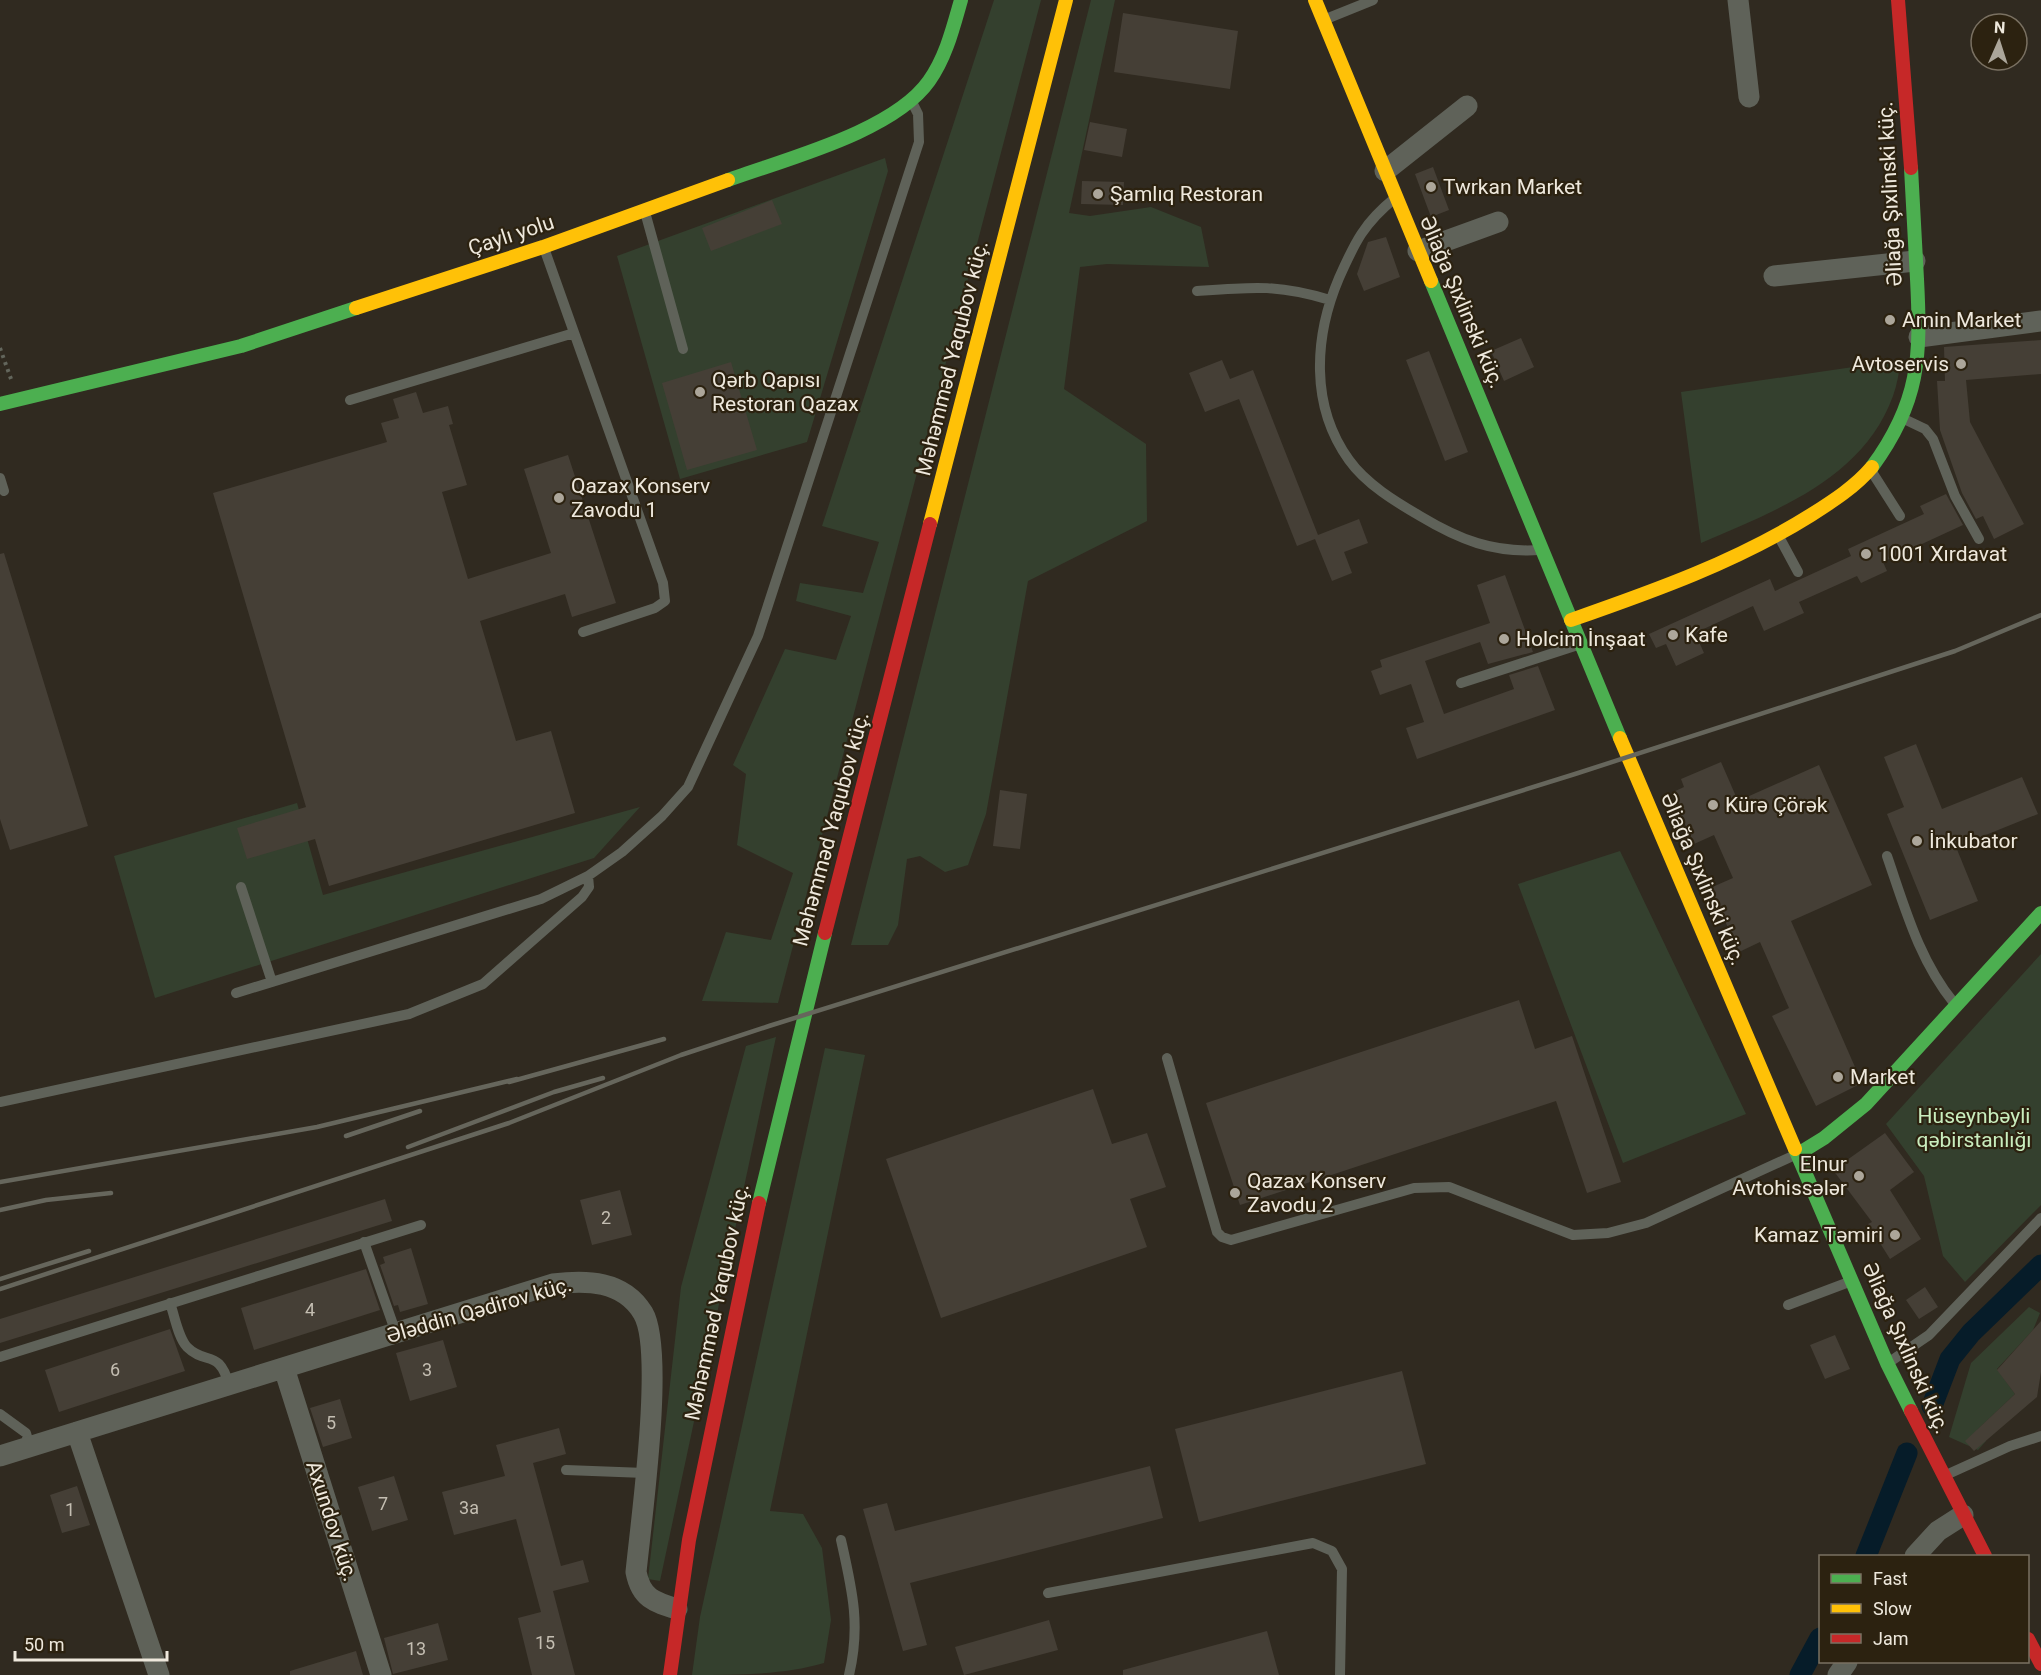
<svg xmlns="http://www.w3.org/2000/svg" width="2041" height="1675" font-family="Roboto,sans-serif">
	<rect width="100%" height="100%" fill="#302a20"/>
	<path fill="#34402e" d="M994,0H1041L778,1003L702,1001L726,932L771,940L793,873L737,845L746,774L733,765L785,649L836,660L851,616L796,601L800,583L863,593L879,542L822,526Z
		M1091,0H1115L1069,213L1090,216L1151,207L1201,227L1209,267L1107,264L1080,267L1064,389L1146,444L1147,521L1028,581L986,814L968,865L945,872L920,856L907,859L898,925L888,945H851Z
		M885,158L888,171L807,442L680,479L617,256Z
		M1901,360C1899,372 1897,385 1893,396C1863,479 1775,511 1701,543L1681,392Z
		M297,803L323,895L640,807L594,858L155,998L114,856Z
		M1620,851L1746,1114L1623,1163L1518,884Z
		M2041,954V1205L1965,1282L1943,1256L1924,1176L1886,1124Z
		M776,1037L660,1581L648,1579L681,1287L746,1046Z
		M825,1048L865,1055L770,1511L803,1514L822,1548L831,1620L824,1663C783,1675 737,1675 692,1675L700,1617Z
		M2029,1307L2040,1313L2033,1330L1997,1369L2015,1394L1977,1430L1986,1441L1978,1450L1949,1437L1971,1363Z"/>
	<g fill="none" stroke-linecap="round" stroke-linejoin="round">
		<path stroke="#061c29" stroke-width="21" d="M1932,1406L1950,1359L1971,1333L2041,1265
			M1866,1556L1907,1453
			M1800,1675L1820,1638"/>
	</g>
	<path fill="#453f36" d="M1123,13L1238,31L1230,89L1114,72Z
		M1090,122L1127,129L1122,157L1084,150Z
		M1433,167L1449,210L1431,217L1415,174Z
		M1082,181L1124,182L1123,205L1081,204Z
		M772,200L782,224L711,251L702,228Z
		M1386,237L1400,277L1364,291L1357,274L1368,242Z
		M1521,338L1534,367L1504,381L1491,351Z
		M2041,340V374L1966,380L1970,422L2024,524L1994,539L1983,516L1976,519L1962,493L1940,430L1937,381H1945L1944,347Z
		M1429,351L1468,452L1445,461L1406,360Z
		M1222,360L1230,379L1253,370L1318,535L1359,519L1368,543L1344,552L1352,573L1332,581L1315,539L1297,546L1239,399L1205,412L1189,373Z
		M731,362L757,450L687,470L662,383Z
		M416,392L423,413L448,406L453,424L449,425L467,485L442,492L468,579L551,553L524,469L568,455L616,603L572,617L565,594L480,621L516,741L551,731L575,813L329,886L315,839L247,859L237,828L306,807L213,493L387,442L381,423L399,418L393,399Z
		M1946,494L1963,525L1883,562L1887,571L1861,583L1857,576L1799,602L1804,613L1764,631L1753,606L1695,633L1704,653L1676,666L1666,644L1656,648L1649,634L1770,579L1775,591L1851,556L1848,549L1924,514L1920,506Z
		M4,553L88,826L10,850L0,819V554Z
		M1505,575L1533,652L1488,664L1480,642L1425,661L1444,714L1514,689L1509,675L1538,666L1555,710L1417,759L1406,728L1424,722L1411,684L1380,695L1371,671L1382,667L1380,660L1490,623L1477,585Z
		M1916,744L1942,809L2022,777L2038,814L1956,847L1978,901L1930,920L1887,814L1904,807L1884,757Z
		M1721,762L1738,801L1819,765L1872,885L1791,921L1862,1083L1816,1106L1772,1016L1789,1008L1760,942L1739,952L1710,888L1733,878L1714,835L1694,844L1671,793L1684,787L1681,779Z
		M1000,790L1027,794L1020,849L993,846Z
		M1519,1000L1535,1049L1572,1036L1621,1182L1587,1193L1556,1101L1240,1205L1206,1103Z
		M1093,1089L1112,1144L1147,1133L1166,1187L1130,1199L1147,1247L941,1318L886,1159Z
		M1885,1133L1914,1172L1890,1190L1921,1239L1890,1259L1868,1224L1872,1222L1833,1170Z
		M620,1190L632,1235L592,1245L580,1200Z
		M385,1199L392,1221L0,1343V1319Z
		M411,1248L428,1304L400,1312L398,1305L394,1306L380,1265L385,1263L383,1257Z
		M366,1269L380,1310L254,1350L241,1308Z
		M1925,1287L1938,1307L1919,1319L1906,1300Z
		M2041,1321V1372L2037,1397L1974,1451L1965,1441L2015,1394L1997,1370Z
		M170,1329L185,1371L59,1412L45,1370Z
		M1835,1335L1850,1369L1825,1379L1810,1345Z
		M443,1340L457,1387L410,1401L396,1353Z
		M1402,1371L1426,1464L1199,1522L1175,1429Z
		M340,1399L352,1438L323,1447L310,1408Z
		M559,1428L566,1454L533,1463L561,1566L583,1560L589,1582L553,1591L575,1675H532L518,1618L541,1612L516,1519L454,1535L442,1492L505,1476L496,1445Z
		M1150,1466L1163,1518L910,1583L927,1645L903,1651L863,1509L887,1503L895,1531Z
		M394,1476L408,1520L372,1531L358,1487Z
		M77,1486L90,1525L62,1533L50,1495Z
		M1049,1620L1058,1650L964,1675L955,1647Z
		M438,1623L448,1660L393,1674L384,1638Z
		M1267,1631L1279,1675H1123V1670Z
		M356,1651L363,1675H290V1671Z"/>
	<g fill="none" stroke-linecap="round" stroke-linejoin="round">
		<path stroke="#63665c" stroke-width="4" stroke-dasharray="3 4.5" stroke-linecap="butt" d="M0,348L11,379"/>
		<path stroke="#5f6259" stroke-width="10" d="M1326,19L1373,0
			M1395,198C1364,223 1355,242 1339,278C1314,337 1310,406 1349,460C1366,484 1396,502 1420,516C1460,540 1493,553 1540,550
			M645,212L683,349
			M544,248L663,583L665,601L655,608L583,632
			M1197,291C1251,287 1278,284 1330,300
			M350,400L574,333
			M1904,419L1925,429L1933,439L1955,496L1979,539
			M1872,472L1900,516
			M0,478L4,491
			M1778,535L1798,572
			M1461,683L1581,644
			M1887,856C1905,908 1919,960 1954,1003
			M241,887L272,982
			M236,993L541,899L588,876L622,852L662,816L688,787L758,636L919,142L918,114L912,102
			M1167,1058L1217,1232L1222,1237L1231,1240L1414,1188L1449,1187L1573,1235L1608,1233L1646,1223L1795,1155
			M0,1102L409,1014L483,984L582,897L589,887L588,876
			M364,1242L396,1333
			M170,1303C175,1317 178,1337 187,1347C206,1366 219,1348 229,1385
			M1788,1305L1849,1282
			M0,1357L421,1225
			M1888,1363L1929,1335L2041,1218
			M0,1414L26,1433L30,1447
			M566,1470L645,1473
			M1946,1475L2010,1446L2041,1436
			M841,1540C852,1589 861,1625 849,1675
			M1048,1593L1313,1543L1332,1551L1342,1569L1340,1675"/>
		<path stroke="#5f6259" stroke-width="21" d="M1738,0L1749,97
			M1385,171L1467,106
			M1418,251L1498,222
			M1774,276L1915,261
			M1919,337L2041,321
			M284,1368L381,1675
			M77,1432L159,1675
			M0,1456L553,1284C586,1280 623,1280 643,1313C665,1350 641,1521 636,1572C641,1598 654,1602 677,1609
			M1915,1556L1938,1531L1963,1515
			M1838,1675L1847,1662"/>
		<path stroke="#4caf50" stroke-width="14" d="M728,180C785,159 893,132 929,81C946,57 953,28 961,0
			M1431,281L1620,738
			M0,404L241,346L356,308
			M1872,467C1920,402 1921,356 1917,279C1915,242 1913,205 1911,168
			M1795,1149L1887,1363L1911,1411
			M1798,1154L1824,1138L1866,1104L2041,913
			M759,1203L825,933"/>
		<path stroke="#ffc107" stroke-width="14" d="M1315,0L1431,281
			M356,308L543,247L728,180
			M930,524L1066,0
			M1571,620C1654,591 1736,562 1811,515C1833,501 1855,487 1872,467
			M1620,738L1795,1149"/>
		<path stroke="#c62828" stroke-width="14" d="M1898,0L1911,168
			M825,933L930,524
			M1911,1411L1985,1556
			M2028,1639L2041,1664
			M670,1675L689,1540L759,1203"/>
		<path stroke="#66665c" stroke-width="4.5" d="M509,1082L664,1039
			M346,1136L420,1111
			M408,1147L554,1092L603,1078
			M0,1182L317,1127L517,1079
			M0,1210L46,1200L111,1193
			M0,1279L89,1251
			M0,1289L509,1123L681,1055L769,1026L1575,774L1955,651L2041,615"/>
	</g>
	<g fill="#aca69a" stroke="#2c2210" stroke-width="2">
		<circle cx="1431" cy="187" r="6"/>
		<circle cx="1098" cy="194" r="6"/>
		<circle cx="1890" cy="320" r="6"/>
		<circle cx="1961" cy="364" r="6"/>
		<circle cx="700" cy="392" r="6"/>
		<circle cx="559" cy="498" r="6"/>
		<circle cx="1866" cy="554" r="6"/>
		<circle cx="1673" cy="635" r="6"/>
		<circle cx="1504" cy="639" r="6"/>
		<circle cx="1713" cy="805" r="6"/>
		<circle cx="1917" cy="841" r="6"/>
		<circle cx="1838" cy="1077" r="6"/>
		<circle cx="1859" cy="1176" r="6"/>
		<circle cx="1235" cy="1193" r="6"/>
		<circle cx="1895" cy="1235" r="6"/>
	</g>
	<g text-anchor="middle" stroke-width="4.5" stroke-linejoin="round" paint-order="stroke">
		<g font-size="18" fill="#c4beb2">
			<text x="606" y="1224">2</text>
			<text x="310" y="1316">4</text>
			<text x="115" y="1376">6</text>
			<text x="427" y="1376">3</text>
			<text x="331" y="1429">5</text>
			<text x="383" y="1510">7</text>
			<text x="469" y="1514">3a</text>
			<text x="70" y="1516">1</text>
			<text x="545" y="1649">15</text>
			<text x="416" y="1655">13</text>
		</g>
		<g font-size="21" fill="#eee8dc" stroke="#2c2210" text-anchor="start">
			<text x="1443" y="194">Twrkan Market</text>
			<text x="1110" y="201">Şamlıq Restoran</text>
			<text x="1902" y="327">Amin Market</text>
			<text x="1949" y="371" text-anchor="end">Avtoservis</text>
			<text x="712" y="387">Qərb Qapısı<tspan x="712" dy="24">Restoran Qazax</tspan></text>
			<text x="571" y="493">Qazax Konserv<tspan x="571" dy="24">Zavodu 1</tspan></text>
			<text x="1878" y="561">1001 Xırdavat</text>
			<text x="1685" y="642">Kafe</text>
			<text x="1516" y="646">Holcim İnşaat</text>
			<text x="1725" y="812">Kürə Çörək</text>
			<text x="1929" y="848">İnkubator</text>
			<text x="1850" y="1084">Market</text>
			<text x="1847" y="1171" text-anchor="end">Elnur<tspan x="1847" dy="24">Avtohissələr</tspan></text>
			<text x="1247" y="1188">Qazax Konserv<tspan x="1247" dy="24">Zavodu 2</tspan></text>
			<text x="1883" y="1242" text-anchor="end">Kamaz Təmiri</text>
		</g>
		<g font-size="21" fill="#eee8dc" stroke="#2c2210">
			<text transform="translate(1890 194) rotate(-93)" y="7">Əliağa Şıxlinski küç.</text>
			<text transform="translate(511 235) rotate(-18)" y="7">Çaylı yolu</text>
			<text transform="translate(1462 302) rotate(67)" y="7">Əliağa Şıxlinski küç.</text>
			<text transform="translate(952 358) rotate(-76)" y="7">Məhəmməd Yaqubov küç.</text>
			<text transform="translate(831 829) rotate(-75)" y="7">Məhəmməd Yaqubov küç.</text>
			<text transform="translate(1703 879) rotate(67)" y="7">Əliağa Şıxlinski küç.</text>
			<text transform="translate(717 1302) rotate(-78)" y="7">Məhəmməd Yaqubov küç.</text>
			<text transform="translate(479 1310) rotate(-16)" y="7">Ələddin Qədirov küç.</text>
			<text transform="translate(1906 1348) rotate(66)" y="7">Əliağa Şıxlinski küç.</text>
			<text transform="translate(332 1521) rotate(72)" y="7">Axundov küç.</text>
		</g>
		<g font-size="21" fill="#c9edbe" stroke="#2c2210">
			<text x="1974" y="1123">Hüseynbəyli<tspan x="1974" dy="24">qəbirstanlığı</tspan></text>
		</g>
	</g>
	<rect x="1819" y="1555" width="210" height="108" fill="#2c2210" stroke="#7a7162" stroke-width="1.5"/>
	<rect x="1831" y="1574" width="30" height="9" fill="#4caf50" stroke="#7a7162" stroke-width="1.5"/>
	<text x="1873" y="1585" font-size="18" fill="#eee8dc">Fast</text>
	<rect x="1831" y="1604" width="30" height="9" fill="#ffc107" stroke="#7a7162" stroke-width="1.5"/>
	<text x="1873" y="1615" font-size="18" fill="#eee8dc">Slow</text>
	<rect x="1831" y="1634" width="30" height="9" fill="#c62828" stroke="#7a7162" stroke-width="1.5"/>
	<text x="1873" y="1645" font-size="18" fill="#eee8dc">Jam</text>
	<g transform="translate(1999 42) rotate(3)"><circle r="28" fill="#2c2210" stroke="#7a7162" stroke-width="1.5"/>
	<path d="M0-4.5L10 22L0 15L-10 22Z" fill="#aca69a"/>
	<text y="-9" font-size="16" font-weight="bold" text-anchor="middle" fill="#eee8dc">N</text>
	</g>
	<path d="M15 1651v9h152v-9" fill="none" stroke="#eee8dc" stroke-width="3"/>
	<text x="24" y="1651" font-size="18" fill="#eee8dc" stroke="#2c2210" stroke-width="4.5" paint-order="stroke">50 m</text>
</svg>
